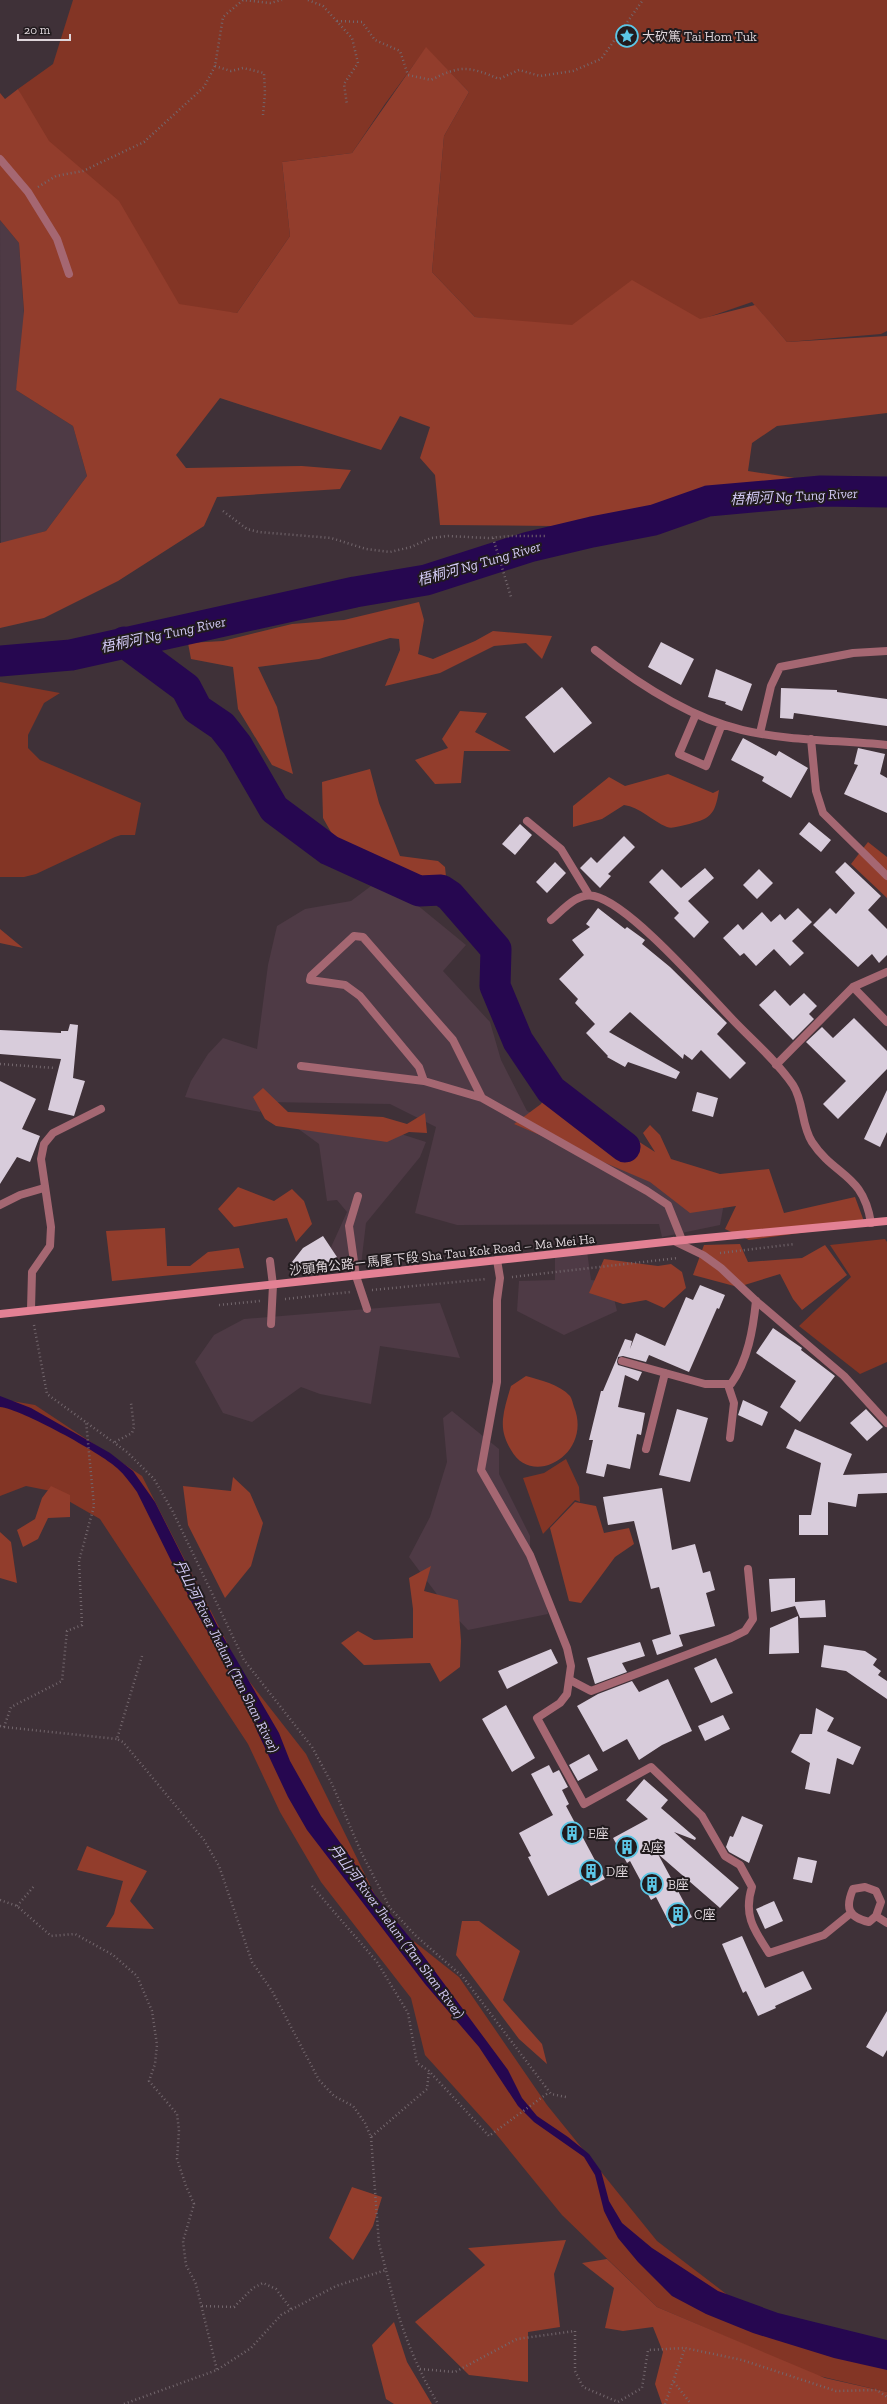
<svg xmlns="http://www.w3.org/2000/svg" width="887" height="2404" font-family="'Zilla Slab','Noto Sans SC',serif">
	<rect width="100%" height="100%" fill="#3f3138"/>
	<path fill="#4e3a45" d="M0,220L19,243L26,344L16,390L73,426L87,476L46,531L1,544Z
		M371,886L405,895L466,945L443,971L490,1022L501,1060L527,1111L725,1198L720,1225L662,1237L659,1224L457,1225L415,1213L436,1127L390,1104L265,1102L260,1112L185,1097L191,1081L208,1054L223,1038L257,1049L268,965L277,926L305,909L351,901Z
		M354,1119L426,1142L420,1157L366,1223L361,1265L322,1267L347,1212L337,1200L327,1201L319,1144L293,1125Z
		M587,1251L591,1280L610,1282L617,1311L564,1335L517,1311L519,1281L555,1280V1254Z
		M440,1303L460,1358L380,1346L371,1404L320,1394L301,1387L252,1422L223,1413L195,1362L214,1335L244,1319Z
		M452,1411L499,1449V1474L530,1536V1555L539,1567L548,1614L468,1630L448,1609L409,1557L430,1517L447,1462L443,1418Z"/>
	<path fill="#833525" d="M73,0H887V331L881,334L787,342L752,302L694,322L567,328L475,317L432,272L444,136L469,92L426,48L385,104L352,153L282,162L290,236L237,313L183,310L38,132L18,89L53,64Z
		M0,682L60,693L44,703L28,735V748L40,760L141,803L135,835H121L115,837L36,874L24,877H0Z
		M885,1239L887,1242V1362L860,1374L799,1326L851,1277L830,1245Z
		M0,1399L35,1405L142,1476L242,1672L306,1754L375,1895L411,1939L459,1977L547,2105L657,2241L738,2303L887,2357V2392L815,2375L657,2307L562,2215L492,2129L425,2055L411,1998L321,1882L280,1812L248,1744L100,1519L51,1491L26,1486L0,1496Z
		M566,1459L579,1487L580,1502L575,1500L543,1534L523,1478L544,1473Z"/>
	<path fill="#923d2c" d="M426,47L469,92L444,136L432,272L475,317L572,325L632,280L700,319L755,305L787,342L887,336V413L777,426L752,443L748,471L801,479L803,504L665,511L553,526L440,525L435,475L420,458L430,427L400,416L381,450L220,398L176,455L186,468L302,466L351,470L340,489L217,497L204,526L118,581L44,618L0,628V543L46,531L87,476L73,426L16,390L24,311L19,243L0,220V93L5,99L18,89L49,141L119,201L179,304L237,313L290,236L282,162L352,153Z
		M419,602L424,620L418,654L433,659L475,641L493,631L552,636L542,659L526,643L494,646L440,673L385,686L400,650L399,639L390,638L319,659L258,667L277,707L293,774L272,765L238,709L233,667L191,659L188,643L223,641L292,624L344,620Z
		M460,711L487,713L475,732L511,751H464L461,783L435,784L415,760L448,748L442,739Z
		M370,769L379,803L400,856L438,861L445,867L447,886L405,881L404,868L336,841L323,818L322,782Z
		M668,774L713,793L719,790C715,816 710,819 685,825C680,826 672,829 667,827C652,821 640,807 624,805L602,819L573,827V806L609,777L625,786Z
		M868,842L887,857V898L851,864Z
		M0,929L23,948L0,943Z
		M557,1078L594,1113L655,1152L643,1133L650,1125L660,1135L671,1159L720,1174L769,1169L784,1213L855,1197L865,1224L749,1240L725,1229L736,1206L690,1213L650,1182L514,1124L541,1104Z
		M263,1088L288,1112L383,1117L407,1124L425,1113L427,1133L409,1132L387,1142L276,1126L265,1119L253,1097Z
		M238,1187L274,1201L292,1189L304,1201L312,1224L296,1242L287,1218L234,1227L218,1209Z
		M165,1228L167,1266H190L208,1252L239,1248L244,1268L112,1281L106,1231Z
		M740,1244L748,1262L802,1258L825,1245L847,1275L802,1310L793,1299L780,1274L738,1287L693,1275L704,1245Z
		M604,1259L658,1266L671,1264L682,1272L686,1288L664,1308L646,1300L623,1304L589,1293Z
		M526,1376C540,1380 559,1384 570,1396C572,1399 573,1404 574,1407C593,1454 532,1489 511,1450C505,1440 502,1431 503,1419C504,1408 508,1396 511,1386Z
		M233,1477L250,1493L263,1523L251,1566L225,1598L188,1525L183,1486L231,1491Z
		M51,1486L70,1495V1517L48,1518L38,1539L23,1547L17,1530L35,1519L42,1498Z
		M575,1502L596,1506L604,1533L629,1528L634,1544L615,1557L581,1603L569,1601L550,1528Z
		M0,1532L11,1542L17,1583L0,1578Z
		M431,1566L424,1591L458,1600L461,1641L460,1667L440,1682L430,1663L364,1665L341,1643L358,1631L374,1640L413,1638V1609L409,1578Z
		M87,1846L147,1871L130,1901L154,1929L106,1927L114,1914L123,1881L77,1870Z
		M462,1921H479L520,1951L503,2000L542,2044L547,2064L519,2039L456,1955Z
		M352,2187L382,2197L373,2226L353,2260L329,2238Z
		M566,2240L554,2274L560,2327L528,2332V2382L469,2375L415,2322L485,2265L468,2248Z
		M607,2259L657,2307L825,2378L887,2392V2404H662L655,2384L663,2352L653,2327L623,2331L605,2328L614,2288L582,2263Z
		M394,2322L407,2362L432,2404H394L386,2399L372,2345Z"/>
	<path fill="#260750" d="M0,1396L31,1408L110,1453L133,1471L155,1502L221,1633L279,1733L290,1761L321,1816L349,1855L375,1895L411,1939L508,2070L522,2098L537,2116L568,2137L589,2154L601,2171L609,2201L622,2223L652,2248L718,2291L778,2313L887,2340V2370L834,2358L753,2333L706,2314L672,2296L638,2262L618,2238L609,2221L604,2211L595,2175L584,2157L534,2122L518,2106L479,2047L425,1984L307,1830L288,1797L257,1731L246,1700L196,1611L137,1492C131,1484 125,1475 117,1468C101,1453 21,1409 0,1407Z"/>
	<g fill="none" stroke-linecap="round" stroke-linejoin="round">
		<path stroke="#260750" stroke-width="31" d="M124,642L186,688L197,709L222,726L237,745L274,809L329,850L419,891L441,890L450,896L496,949L495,986L518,1041L551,1090L625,1147
			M0,661L71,655L355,592L426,580L529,547L592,532L654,520L708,501L821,491L887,492"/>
	</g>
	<path fill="#d8ccdb" d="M661,642L694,659L681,685L648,667Z
		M716,669L752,684L742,711L725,704L726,702L708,697Z
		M562,687L592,723L554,753L525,717Z
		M781,688L837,690V692L887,699V726L794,713L793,719L780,718Z
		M743,738L776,756L779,751L808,768L791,798L762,781L764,777L731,760Z
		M858,748L885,754L880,774L887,778V813L844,794L858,765L854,764Z
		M809,822L831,840L821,852L799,834Z
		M520,824L532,835L515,855L502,844Z
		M624,836L635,847L608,874L611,876L600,888L580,868L591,857L597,863Z
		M555,862L566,873L547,893L536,882Z
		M845,862L881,896L868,910L887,929V955L879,963L872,954L858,967L813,925L830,908L836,914L855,893L835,872Z
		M705,868L714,878L688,901L709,922L694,938L674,918L679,913L649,882L662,869L681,888Z
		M759,869L773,883L757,899L743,885Z
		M598,908L625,929L627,927L645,940L642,944L670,967L727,1023L717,1034L746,1063L730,1079L701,1050L692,1060L684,1054L683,1059L630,1012L609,1032L680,1072L676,1079L628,1062L625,1067L607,1057L608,1056L586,1033L595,1024L575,1003L578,999L559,979L584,955L572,940L590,927L586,924Z
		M798,908L812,922L792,941L804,953L790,966L774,949L756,966L744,953L740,956L723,938L738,924L743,930L762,912L771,922L780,914L785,920Z
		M775,990L790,1006L804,993L817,1006L809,1014L814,1019L793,1040L759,1005Z
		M854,1018L887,1051V1069L838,1119L823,1104L846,1081L806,1042L822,1027L833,1038Z
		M70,1024L78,1025L73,1078L85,1081L74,1116L48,1110L61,1059L0,1054V1030L61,1033V1031H68Z
		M0,1081L36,1099L22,1129L40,1136L30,1162L17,1157L0,1184Z
		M887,1090V1132L880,1147L864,1139Z
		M697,1092L718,1098L713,1117L692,1111Z
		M323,1236L337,1257L311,1275L292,1262L303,1248Z
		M700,1285L725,1295L719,1309L717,1308L689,1372L649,1355L646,1362L623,1356L618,1357L617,1362L618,1365L642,1372L638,1381L625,1375L618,1407L645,1413L641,1435L637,1434L630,1469L607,1464L604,1477L586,1473L593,1440H589L601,1391H603L625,1339L632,1341L630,1349L636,1333L665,1346L686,1297L693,1300Z
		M773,1328L802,1348L801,1350L835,1376L800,1422L780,1407L796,1381L756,1353Z
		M743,1400L768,1412L762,1426L738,1415Z
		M677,1409L708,1418L690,1482L659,1475Z
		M866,1409L883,1427L867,1441L850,1423Z
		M795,1429L852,1454L843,1475L887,1473V1493L858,1494L856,1507L828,1502V1535H799V1515H811L821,1463L786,1448Z
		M662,1488L672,1550L695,1544L703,1573L710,1571L715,1590L706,1593L715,1626L679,1635L683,1646L657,1655L652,1640L671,1634L659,1587L651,1589L634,1521L608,1525L603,1497Z
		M795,1578V1602L825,1600L826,1617L800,1618L795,1606L771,1612L769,1579Z
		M798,1616L799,1653L769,1654L770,1628Z
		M640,1642L645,1656L622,1663L627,1672L595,1684L587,1658Z
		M824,1645L865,1651L877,1659L873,1665L881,1671L878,1675L887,1681V1699L846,1671L821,1667Z
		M551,1649L558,1663L507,1689L498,1671Z
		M716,1658L733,1693L711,1703L694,1668Z
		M668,1679L692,1731L662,1745L639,1760L627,1739L603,1752L577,1706L598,1694L632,1681L639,1692Z
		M506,1705L535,1758L512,1772L482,1719Z
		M816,1708L834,1718L827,1731L861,1747L853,1765L837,1758L830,1794L805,1789L810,1763L791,1752L800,1734H812Z
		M723,1715L730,1729L705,1741L698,1726Z
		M589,1754L598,1770L578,1781L569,1765Z
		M549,1765L553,1773L559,1770L568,1787L562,1790L569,1804L566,1806L605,1879L591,1886L585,1877L548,1896L528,1857L531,1856L519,1833L553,1815L531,1774Z
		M644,1779L668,1800L661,1808L696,1838L695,1840L674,1832L739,1888L720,1908L658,1854L692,1917L672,1928L656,1897L651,1900L630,1861L627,1863L613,1838L648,1819L626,1800Z
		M742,1816L763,1825L749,1863L729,1852L726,1847L730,1836L733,1837Z
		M798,1857L817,1861L812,1883L793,1879Z
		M774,1901L783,1921L765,1929L756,1909Z
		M742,1936L765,1988L803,1971L812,1989L775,2006L776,2008L758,2016L746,1991L743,1993L722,1944Z
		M887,2011V2050L883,2057L866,2047Z"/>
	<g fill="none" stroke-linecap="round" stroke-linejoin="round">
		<path stroke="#73676d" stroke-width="2.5" stroke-dasharray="1 3" stroke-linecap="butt" d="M308,0L323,6L352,38L358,63L344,84L347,105
			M337,21L362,22L375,40L400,51L408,75L431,80C460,65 469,66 499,79L519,70L540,76L573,71L601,59L643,0
			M215,66L231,71L243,68L264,73L265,93L263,115
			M38,187L56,176L83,171L144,142L204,87L215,66L223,17L243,0L270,3L282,0
			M223,511L247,529L259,532L331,538L366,549L390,552L411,547L431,538L448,536L488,538L511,536H546
			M493,538L511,597
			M0,1064L55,1068
			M720,1253L795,1244
			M512,1277L678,1258
			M372,1290L487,1279
			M285,1299L350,1292
			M219,1305L260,1301
			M34,1325L47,1394L127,1452L154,1479L173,1512L244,1660L312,1747L332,1784L361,1852L390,1908L416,1936L463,1977L551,2094L566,2097
			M115,1442L132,1433L134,1427L131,1403
			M142,1656L117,1739L123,1742L204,1840L219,1866L252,1962L272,1991L319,2080L334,2096L353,2106L365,2123L371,2137L427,2089L429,2071
			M0,1726L4,1727L11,1707L62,1681L67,1631L82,1625L79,1561L94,1506L86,1421
			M4,1727L117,1739
			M312,1886L377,1962L408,2013L417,2063L429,2071L489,2136L548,2093
			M0,1900L17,1906L51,1936L75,1934L113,1955L137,1976L152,2011L157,2045L155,2064L149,2081L177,2114L179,2130L177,2159L186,2186L194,2204L183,2241L186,2265L196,2284L217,2370
			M17,1906L35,1885
			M371,2137L379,2244L386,2270
			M202,2306L234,2307L253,2288L263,2283L276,2289L291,2309
			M420,2369L455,2372L517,2339L575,2331V2371L583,2387L618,2402L642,2388L648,2350L685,2348
			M674,2382L691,2404
			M124,2404L217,2370L251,2348L281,2315L336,2286L386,2270C397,2317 413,2362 438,2404
			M665,2404L685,2348L742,2360L836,2391L877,2390L887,2397"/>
		<path stroke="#a56772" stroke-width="8" d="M595,650C638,684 688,717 742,730C788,741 839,740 887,745
			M696,714L679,754L706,766L722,724
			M760,733L771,686L780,667L853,653L887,651
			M811,739L816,791L823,813L887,876
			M527,821L561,849L589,895
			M551,920C563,910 577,892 594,896C630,904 705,991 733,1020C753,1041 777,1061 793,1085C804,1102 801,1125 812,1142C835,1177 863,1173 871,1223
			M853,987L887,1022
			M776,1065L853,987L887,972
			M301,1066L424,1081
			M482,1098L424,1081L419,1067L360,996L345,985L310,980L311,976L354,936L363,937L453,1040L482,1098L647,1191L668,1205L682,1240
			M358,1196L349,1226L356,1276L367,1309
			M0,1205L20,1195L44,1188
			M270,1261L273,1285L271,1324
			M622,1361L705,1384H731C748,1360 753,1330 756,1301
			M728,1385L734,1403L730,1438
			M646,1449L665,1373
			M570,1680L591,1691L731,1638L745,1631L753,1619L748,1569"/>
		<path stroke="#a56772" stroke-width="8" d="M0,159L28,192L57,239L69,274
			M674,1241L703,1255L721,1268L756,1301L844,1376L887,1423
			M497,1260L500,1278L497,1300V1382L481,1470L530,1555L567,1648L571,1666L567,1694L560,1703L537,1718L584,1804L651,1767L702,1816L725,1856L740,1865L752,1887C743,1915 754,1930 769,1953L824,1935L851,1913
			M31,1309L32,1272L50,1246L51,1227L41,1159L44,1144L53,1133L101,1109
			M865,1887L876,1891L881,1902L876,1916L869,1922C848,1917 845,1908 853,1889Z
			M876,1916L887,1923"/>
		<path stroke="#e38194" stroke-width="8" d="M0,1314L674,1241L887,1221"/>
	</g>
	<defs>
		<g id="sight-ring" transform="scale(1.15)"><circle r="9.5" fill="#211b1e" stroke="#5cc7e7" stroke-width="1.5"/><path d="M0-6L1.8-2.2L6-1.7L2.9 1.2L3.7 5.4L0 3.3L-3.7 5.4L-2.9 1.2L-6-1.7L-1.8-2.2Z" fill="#5cc7e7"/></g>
		<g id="building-ring" transform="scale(1.15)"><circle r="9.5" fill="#211b1e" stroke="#5cc7e7" stroke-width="1.5"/><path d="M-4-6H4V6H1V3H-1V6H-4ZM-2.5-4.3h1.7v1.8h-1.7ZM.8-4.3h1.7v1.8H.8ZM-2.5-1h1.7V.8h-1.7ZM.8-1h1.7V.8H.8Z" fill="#5cc7e7"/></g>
	</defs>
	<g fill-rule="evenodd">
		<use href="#sight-ring" x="627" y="36"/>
		<use href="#building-ring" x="572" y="1833"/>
		<use href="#building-ring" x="627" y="1847"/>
		<use href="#building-ring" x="591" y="1871"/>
		<use href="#building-ring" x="652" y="1884"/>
		<use href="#building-ring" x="678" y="1914"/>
	</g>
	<g text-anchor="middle" stroke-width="4" stroke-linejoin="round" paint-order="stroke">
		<g font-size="13" fill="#dfd6db" stroke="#211b1e" text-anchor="start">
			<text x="642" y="41">大砍篤 Tai Hom Tuk</text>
			<text x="588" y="1838">E座</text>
			<text x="642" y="1852">A座</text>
			<text x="606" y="1876">D座</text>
			<text x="668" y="1889">B座</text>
			<text x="694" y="1919">C座</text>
		</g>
		<g font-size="13" fill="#dfd6db" stroke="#211b1e">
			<text transform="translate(442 1254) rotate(-6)" y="5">沙頭角公路－馬尾下段 Sha Tau Kok Road – Ma Mei Ha</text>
		</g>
		<g font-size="14" font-style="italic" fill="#d3cbf6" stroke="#211b1e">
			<text transform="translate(794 496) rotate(-3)" y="5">梧桐河 Ng Tung River</text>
			<text transform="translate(479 563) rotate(-16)" y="5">梧桐河 Ng Tung River</text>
			<text transform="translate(163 634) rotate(-12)" y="5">梧桐河 Ng Tung River</text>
			<text transform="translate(227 1656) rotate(63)" y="5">丹山河 River Jhelum (Tan Shan River)</text>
			<text transform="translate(397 1931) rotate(53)" y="5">丹山河 River Jhelum (Tan Shan River)</text>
		</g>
	</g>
	<path d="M18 34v6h52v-6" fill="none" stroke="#dfd6db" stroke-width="2"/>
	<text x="24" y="34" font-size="12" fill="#dfd6db" stroke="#211b1e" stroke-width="3" paint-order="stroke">20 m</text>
</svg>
